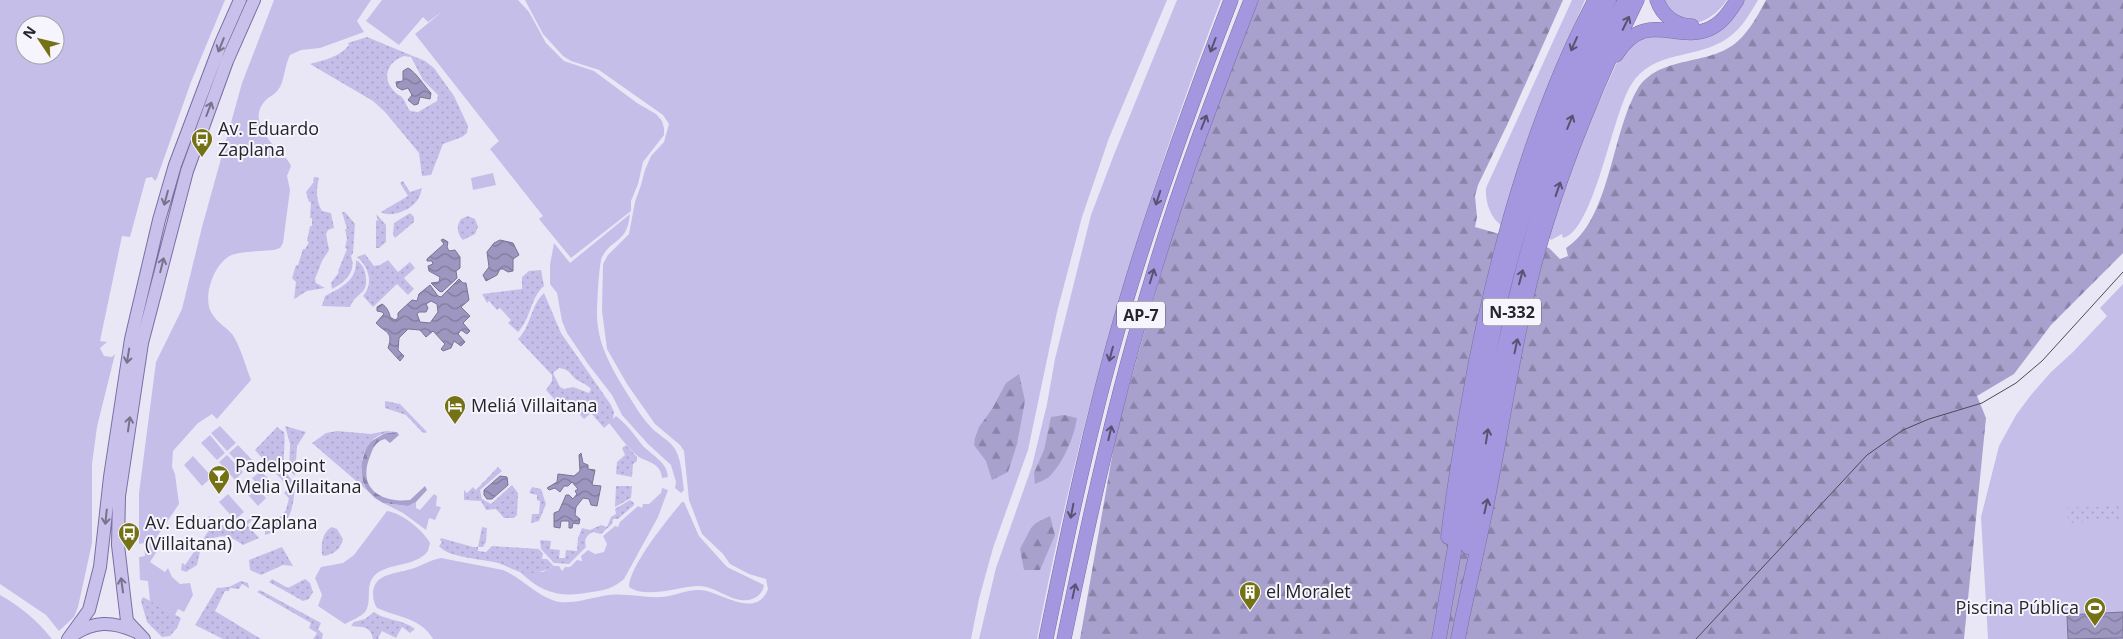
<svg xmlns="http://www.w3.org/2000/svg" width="2123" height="639" font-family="'Open Sans',sans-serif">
	<defs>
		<pattern id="forest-firs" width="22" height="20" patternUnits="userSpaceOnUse" patternTransform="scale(1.25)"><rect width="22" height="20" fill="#a9a1cd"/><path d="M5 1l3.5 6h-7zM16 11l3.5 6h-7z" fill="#8983a7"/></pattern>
		<pattern id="garden-dots" width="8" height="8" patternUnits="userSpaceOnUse" patternTransform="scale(1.25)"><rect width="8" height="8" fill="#c5bee9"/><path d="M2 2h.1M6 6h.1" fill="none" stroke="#a9a3c8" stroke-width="1.8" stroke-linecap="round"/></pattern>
		<pattern id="water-waves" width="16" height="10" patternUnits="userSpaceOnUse" patternTransform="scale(1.25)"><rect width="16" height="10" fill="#9d96c0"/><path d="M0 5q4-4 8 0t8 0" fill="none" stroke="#807a9c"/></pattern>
	</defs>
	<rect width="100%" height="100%" fill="#e9e7f6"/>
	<path fill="#c5bee9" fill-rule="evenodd" d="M0,0H225L191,82L157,178L155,181L152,177L146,178L130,237L122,236L100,341L107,342L100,348L104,356L112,357L115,354L97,427L92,464V543L78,607L74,617L59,631L46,615L0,584ZM25,25H55V55H25Z
		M274,0H371L357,21L364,32L320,48L301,50L290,55C285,65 285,75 281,85C275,96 272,94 265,101C253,114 260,127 269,140C275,149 286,155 291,166L287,176L290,190L283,243L280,248L274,250C262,251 247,251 235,254C216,258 202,295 211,312C216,322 225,326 232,334C240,345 246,367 251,380L217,419L212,414L198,423L173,451L172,467L175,474L179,504L152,544L157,551L150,562L165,572L168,568L172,577L180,584L190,583L193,595L184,612L178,609L175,615L150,601L148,581L140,580L139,557L145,556L144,543L139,544V493L156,362L182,309L202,227L242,83Z
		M382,0H518L529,12L546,43L564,61L594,71L637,103L656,114L662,121L664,128V135L643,162L638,184L631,201V211L571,258L539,219L543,216L490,149L499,141L415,34L443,11L428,22L423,17L399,45L366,21Z
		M525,0H1167L1109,138L1082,217L1057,312L1028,450L993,548L979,599L971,639H433C421,618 397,617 377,608C374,603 373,599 373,593C374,573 396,574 411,569C422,566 429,560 441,558L503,570C524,579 537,597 560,602C575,604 593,597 609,595C627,593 644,598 662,597C675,596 687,589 700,590C718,590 756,621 768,589L766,579L749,574L730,564L723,554L702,534L689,500L684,451L680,445L655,424L627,384L607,349L602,311L603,264L608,255L629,234L635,202L641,185L645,170L651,156L664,142L669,124L663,115L599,70L571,61L563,56L543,34Z
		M1177,0H1221C1141,210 1079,418 1037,639H979L996,568L1032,466L1047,404L1055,359L1091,215L1115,152Z
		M1572,0H1585L1553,74L1502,226C1490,218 1485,201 1486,188Z
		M1661,0H1727C1716,16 1696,31 1677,18C1671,14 1666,5 1661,0Z
		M1742,0H1758C1750,14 1741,29 1728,38C1697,60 1653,49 1631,85C1612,115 1594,231 1563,238L1562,234L1551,240L1547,236L1555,209L1585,133L1619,58L1629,45L1646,35L1687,38Z
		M493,173L496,185L473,190L471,178Z
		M630,214C627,244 612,238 602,257C599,263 597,305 597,314C597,346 614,372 630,398C636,407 642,418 650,426C657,435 669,439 675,449C682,461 682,478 684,490L681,493L675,488L676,482L671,465L648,444L622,415L612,395L588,364L567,333L562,321L557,293L550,284V265L554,243L570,263Z
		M2123,284V639H1988L1981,517L1999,446L2016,415L2031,395L2051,372L2073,352L2107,316L2100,308Z
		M616,416C627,424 635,436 643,446C653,456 667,462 668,477L662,478C661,463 647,462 639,457C628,449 618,434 609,423Z
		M220,426L236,443L227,451L211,433Z
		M210,435L225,453L217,460L201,443Z
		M238,445L254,462L245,470L229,453Z
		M227,455L243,472L235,480L219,462Z
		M193,456L212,477L202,486L184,465Z
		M261,471L277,488L268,496L252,478Z
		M250,480L266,498L258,506L242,488Z
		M662,488L668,490L658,517L624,579C614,588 605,590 592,592C561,598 543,594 520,572H543L554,566H559L562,571L565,567H570L577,560L582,561L581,556L588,550L595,554L604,552L607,544L603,536L615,526L618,527L620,522L638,506L642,508L643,504H649L661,493Z
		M228,494L244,512L235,520L219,502Z
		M434,494L437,496L436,506L441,507L435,520L429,518L426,530L403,513L383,503L408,506L416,502V508L420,510Z
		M682,502H684L699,536L727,567L764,585C763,593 757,598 749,600C731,603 715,585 697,586C677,587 647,599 629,587C630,565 667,520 682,502Z
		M387,511C402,513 423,530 430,543L428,551C414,568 389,562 375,575C364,586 373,601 365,612C362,616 350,621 345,624L318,606L322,595L315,578L321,567L343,563L354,555Z
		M0,595C21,607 37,620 52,639H0Z"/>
	<path fill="url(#forest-firs)" d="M1257,0H1563L1508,123L1478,185L1475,196L1477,217L1475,227L1549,248L1560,259L1568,256L1566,248C1610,220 1611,135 1637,90C1658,54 1710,67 1738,41C1750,30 1758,15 1766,0H2123V253L2051,325L2014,374L1977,396L1986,418L1964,639H1080L1116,434L1144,333L1172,236L1202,149Z
		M1019,374L1025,401L1017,444L1008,472L992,480L986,461L974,445L975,438L979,427L992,409L1006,383Z
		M1064,415L1077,418C1074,438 1063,463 1049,477C1045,480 1039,482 1035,484L1034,473L1044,450L1051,417Z
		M387,432H397L399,435L390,443L385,439C374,442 373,449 369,459C358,490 383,503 410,500L425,486L427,490L416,502L408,506L383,503L375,498L363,486L361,465L366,448L370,442Z
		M1050,516L1055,535L1040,570H1024L1020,549L1031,528L1036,523Z"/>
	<path fill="url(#garden-dots)" fill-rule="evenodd" d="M367,37L425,61L434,68L454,96L468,126L467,133L462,137L443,144L431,175L422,176L419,153L385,112L373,101L310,64C324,60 340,57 349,45L348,43ZM404,56L411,57L423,80L438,95L437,101L418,112L410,111C407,107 405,101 402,97C399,95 395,93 393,90C381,76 389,61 404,56Z
		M314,177L319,178C316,190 316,201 322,211L331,213L334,228L328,230L326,234L329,250L322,261L315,279L316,283L325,288L307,291L294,299L296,282L292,278L296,265H298L303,249H305L309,242L307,241L310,226H312V218H310L311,202H309L306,192L314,182L313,181Z
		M403,181L410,192L422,188C421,193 419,199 415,203C408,211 390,218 381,212L408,196L400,183Z
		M342,212H345L355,224L353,253L351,256C357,272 345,282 332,289L331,283L339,272L338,271L347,249L345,248L347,239L345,229H347Z
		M410,213L414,217V222L395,238L393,235L394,223Z
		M376,214L386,225V242L379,248H376V221L378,220Z
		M468,216L475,219L478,227L475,234L463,240C457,234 456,226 461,219Z
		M365,254L374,266L380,265L388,260L398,272L410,262L415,268L404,278L414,289L408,295L397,284L373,307L363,296C374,284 369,267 357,257Z
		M356,260C361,263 363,266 365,272C370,296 357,290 350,307L322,306L325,296C341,288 357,281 356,260Z
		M541,270L544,286C530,298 531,319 518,332L508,323L511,320L500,308L497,310L489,301L487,303L482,294L522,289V277L529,271Z
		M544,293L561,333L611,405L614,412L613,420L604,428L591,413L584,419L568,401L561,407L546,390L552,381V375L518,339C531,327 531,304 544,293ZM559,368C571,370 569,374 577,380C582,383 586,384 591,389L589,393L573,387L564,389L560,387L553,373Z
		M385,401L400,404L427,432L425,433L422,432L406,415L385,408Z
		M285,426L306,432L297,446L295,476L289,469L290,444Z
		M277,427L284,432C287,450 277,470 295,482C294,506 291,529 265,535V531L282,515L286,510L289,498L284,493L289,488L255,450Z
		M337,431L371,434L386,431L397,432C390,434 385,432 378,436C360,447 356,476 369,492L312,443L326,433Z
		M626,445L637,457V461L633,464L632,477L616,474L617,462L625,455L622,448Z
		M498,467L502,471L480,490L482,499L491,504L512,485L518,493L517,515L514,518H504L496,509L486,510L481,501L464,500V490L467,493L473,487L476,490Z
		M616,486H632L631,498L615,507Z
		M532,487L541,489L546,504L539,521L531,523L532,514H539L540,501L537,500V495L529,493Z
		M630,500L634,503V505L618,519H613L612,524L601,534L593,532C586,535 584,540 586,547L569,564L554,563L541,549L540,540L551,541L550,549L560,550L559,558H565L566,550L577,551L578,538L582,528L590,530L601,525L607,527L611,517L616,514L615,509Z
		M2120,505V520L2068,523L2067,508Z
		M255,515L256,516L247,525L259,538L243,545C227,533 215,533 201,547L197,565L186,572L181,570L182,563L185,565L212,526L205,522L209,516L227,528L241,525Z
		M332,527L337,529L343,539C340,550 335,553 325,556L322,555C321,545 322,532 332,527Z
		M482,527L487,528L486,542L483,547H478V551L486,552L492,546L539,549L543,554L542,559H547L554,566C544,572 531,575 520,572C513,570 505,565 498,563C483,559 448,558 439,546L442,542L440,540L441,538L473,547H478Z
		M282,547L293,566L283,565L261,575L250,570L249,560Z
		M272,579L288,588L305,579L310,583L313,592L309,599L303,601L269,582Z
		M241,581L248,583L249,588L242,584L239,589L230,588L229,591H225L215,611L261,639H223L195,625L217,588L229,587Z
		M260,590L321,623L318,629L323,634L322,639H313L317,633L309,628L311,623L257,592Z
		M143,597L181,618L177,628L170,636L162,637L147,622L141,601Z
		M374,612C386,621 403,619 415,629L410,633L402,627L396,638L382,631L378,638L379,639H373C370,624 361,628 351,626L354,622L365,619Z"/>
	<path fill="url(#water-waves)" stroke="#797493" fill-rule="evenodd" d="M408,68C416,72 425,87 431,93L430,99L420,97L418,104L414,105L408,100L412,95L408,88L402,90L397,87L396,82L403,81V71Z
		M443,239L448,242L447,247L449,251L455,250L460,257V268L456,271L457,278L442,292L439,291L431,283L439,282L440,277L429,271L428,266L433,264L432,261H427V259L444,244L441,240Z
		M500,240L513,243L519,255L513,259V271L508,272L503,269H500L497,275L486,281L483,275L489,267L487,252L494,243Z
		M459,279L463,283H466L469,300L461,307L470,316L463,323L470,331L467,334L461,330L458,334L465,342L461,346L454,341L451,348L443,351L441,349L445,344L433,331L426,337L420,330L408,329L399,338L398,350L404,356L400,361L388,348C394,331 385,333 376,323L384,314L382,312L377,311V307L382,304C386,306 390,313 390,317L395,320L398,318V313L412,300L417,301L419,294L430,285L438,296L441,297ZM431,301L437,304L438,312L430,323L420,322L417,314L419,312H426L428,308L426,304Z
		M581,453L583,463L588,465V469L595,470L592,485L601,486L597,506L591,505L589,499L583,498L576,507L575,515L580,519L579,524L573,523L572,528H569V521H561L560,528L554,527V513L559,511L566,495H569L573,499L577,494L575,491L578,489L572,482L568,486H564L560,492L555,488L549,490L547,488L557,482L558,474L574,476L580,471L579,455Z
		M500,476L507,477L508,485L492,499H487L484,495V490Z
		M2123,612V638L2068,639L2067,615Z"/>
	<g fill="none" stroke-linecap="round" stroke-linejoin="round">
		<g stroke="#796fa0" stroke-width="14">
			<path id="major" d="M73,635C94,621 112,621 134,631
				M68,639L89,610L100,567L110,477L131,339L159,220L175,165L221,43L240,0
				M144,639L127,621L118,545L119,496L142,343L187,171L227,61L254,0"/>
		</g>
		<g stroke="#796fa0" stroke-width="15">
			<path id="highway" d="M1657,0C1662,15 1675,26 1692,26
				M1616,55C1646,7 1677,45 1711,28C1723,22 1730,11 1737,0
				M1448,537C1455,477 1465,420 1476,361C1501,237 1536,113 1595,0
				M1468,547C1498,360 1534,169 1625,0
				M1046,639C1068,530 1091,422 1122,315C1153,208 1191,104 1231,0
				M1064,639C1089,519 1115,399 1151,282C1179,186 1215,93 1251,0
				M1439,639C1450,573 1462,508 1473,442C1482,394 1489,345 1501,297C1526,196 1561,93 1609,0
				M1458,639C1467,592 1479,545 1488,498C1506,407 1518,314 1546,224C1570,147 1602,72 1637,0"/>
		</g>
		<use href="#major" stroke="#c9c1ec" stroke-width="12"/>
		<use href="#highway" stroke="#a597df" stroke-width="14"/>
		<path stroke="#4c4b52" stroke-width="1" d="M1696,639L1867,455L1903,430L1929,419L1982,403L2016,383L2042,361L2123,272"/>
	</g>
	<defs><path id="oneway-shaft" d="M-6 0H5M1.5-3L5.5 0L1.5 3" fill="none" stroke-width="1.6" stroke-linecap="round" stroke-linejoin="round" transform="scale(1.25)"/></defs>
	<g stroke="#595372">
		<use href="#oneway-shaft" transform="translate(1626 23) rotate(-64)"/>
		<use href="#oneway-shaft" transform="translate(1574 44) rotate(114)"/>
		<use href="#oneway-shaft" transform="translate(1213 45) rotate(111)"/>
		<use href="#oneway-shaft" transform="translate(1204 122) rotate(-69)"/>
		<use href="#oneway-shaft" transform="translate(1570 122) rotate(-68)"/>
		<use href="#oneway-shaft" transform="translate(1558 189) rotate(-71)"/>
		<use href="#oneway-shaft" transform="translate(1158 198) rotate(108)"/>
		<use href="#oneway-shaft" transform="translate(1152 276) rotate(-73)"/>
		<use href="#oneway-shaft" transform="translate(1521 277) rotate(-75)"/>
		<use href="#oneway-shaft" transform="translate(1516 346) rotate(-78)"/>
		<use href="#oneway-shaft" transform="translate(1111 354) rotate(105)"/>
		<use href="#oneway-shaft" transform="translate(1110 433) rotate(-77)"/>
		<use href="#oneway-shaft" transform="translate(1487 436) rotate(-81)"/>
		<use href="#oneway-shaft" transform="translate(1486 506) rotate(-77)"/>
		<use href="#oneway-shaft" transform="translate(1072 511) rotate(101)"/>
		<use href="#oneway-shaft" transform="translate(1074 591) rotate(-78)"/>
	</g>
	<g stroke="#78738b">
		<use href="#oneway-shaft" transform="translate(221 45) rotate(112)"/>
		<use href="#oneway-shaft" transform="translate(209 109) rotate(-69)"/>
		<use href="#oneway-shaft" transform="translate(166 198) rotate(105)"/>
		<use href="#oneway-shaft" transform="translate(162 265) rotate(-76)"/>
		<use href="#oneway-shaft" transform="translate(128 356) rotate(99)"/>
		<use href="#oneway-shaft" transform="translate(129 424) rotate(-82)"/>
		<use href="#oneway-shaft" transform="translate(106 517) rotate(96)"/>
		<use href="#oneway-shaft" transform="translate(122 585) rotate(-98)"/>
	</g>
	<defs>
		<g id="bus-pin" transform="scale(1.125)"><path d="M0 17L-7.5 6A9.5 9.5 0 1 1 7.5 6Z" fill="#757216" stroke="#f6f5fe"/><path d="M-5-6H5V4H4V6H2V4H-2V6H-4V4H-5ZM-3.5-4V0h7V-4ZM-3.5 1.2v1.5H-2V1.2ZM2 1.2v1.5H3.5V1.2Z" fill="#fff"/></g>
		<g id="hotel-pin" transform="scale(1.125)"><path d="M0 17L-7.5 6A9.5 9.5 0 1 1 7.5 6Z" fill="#757216" stroke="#f6f5fe"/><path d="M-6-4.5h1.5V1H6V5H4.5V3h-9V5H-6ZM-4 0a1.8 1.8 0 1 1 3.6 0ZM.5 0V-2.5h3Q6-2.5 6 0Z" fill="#fff"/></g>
		<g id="bar-pin" transform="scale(1.125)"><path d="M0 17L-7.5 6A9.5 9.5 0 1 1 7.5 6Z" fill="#757216" stroke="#f6f5fe"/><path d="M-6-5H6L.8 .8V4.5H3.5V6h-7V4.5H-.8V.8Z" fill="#fff"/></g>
		<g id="building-pin" transform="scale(1.125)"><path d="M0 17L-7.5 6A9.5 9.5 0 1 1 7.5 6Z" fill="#757216" stroke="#f6f5fe"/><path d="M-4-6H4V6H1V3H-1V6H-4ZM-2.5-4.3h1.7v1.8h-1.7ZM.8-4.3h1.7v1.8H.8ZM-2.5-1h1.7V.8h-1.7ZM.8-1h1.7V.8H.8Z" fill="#fff"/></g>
		<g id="stadium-pin" transform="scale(1.125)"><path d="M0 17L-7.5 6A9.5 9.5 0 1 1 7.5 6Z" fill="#757216" stroke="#f6f5fe"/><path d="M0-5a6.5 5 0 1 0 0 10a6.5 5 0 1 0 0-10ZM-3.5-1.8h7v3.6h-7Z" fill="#fff"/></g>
	</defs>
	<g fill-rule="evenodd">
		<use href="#bus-pin" x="202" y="139"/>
		<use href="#hotel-pin" x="455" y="406"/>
		<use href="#bar-pin" x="219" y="476"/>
		<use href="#bus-pin" x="129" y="533"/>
		<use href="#building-pin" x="1250" y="592"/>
		<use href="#stadium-pin" x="2095" y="608"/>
	</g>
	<g text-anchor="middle" stroke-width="4" stroke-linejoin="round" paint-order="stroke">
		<g fill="#f6f5fe" stroke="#64636a" stroke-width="1">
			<rect x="1483" y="298.5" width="58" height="27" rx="4"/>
			<rect x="1117" y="301.5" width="48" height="27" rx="4"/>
		</g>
		<g font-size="16" font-weight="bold" fill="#26252a">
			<text x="1512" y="318">N-332</text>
			<text x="1141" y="321">AP-7</text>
		</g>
		<g font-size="18" fill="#26252a" stroke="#f6f5fe" text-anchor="start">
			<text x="218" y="135">Av. Eduardo<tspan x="218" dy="21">Zaplana</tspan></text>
			<text x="471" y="412">Meliá Villaitana</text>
			<text x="235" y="472">Padelpoint<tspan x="235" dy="21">Melia Villaitana</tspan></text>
			<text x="145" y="529">Av. Eduardo Zaplana<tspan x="145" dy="21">(Villaitana)</tspan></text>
			<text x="1266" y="598">el Moralet</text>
			<text x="2079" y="614" text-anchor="end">Piscina Pública</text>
		</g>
	</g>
	<g transform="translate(40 40) rotate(305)"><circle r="24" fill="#f6f5fe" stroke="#a3a2a9"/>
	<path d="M0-4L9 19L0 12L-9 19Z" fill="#757216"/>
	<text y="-8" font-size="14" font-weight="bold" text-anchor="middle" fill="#26252a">N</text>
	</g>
</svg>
